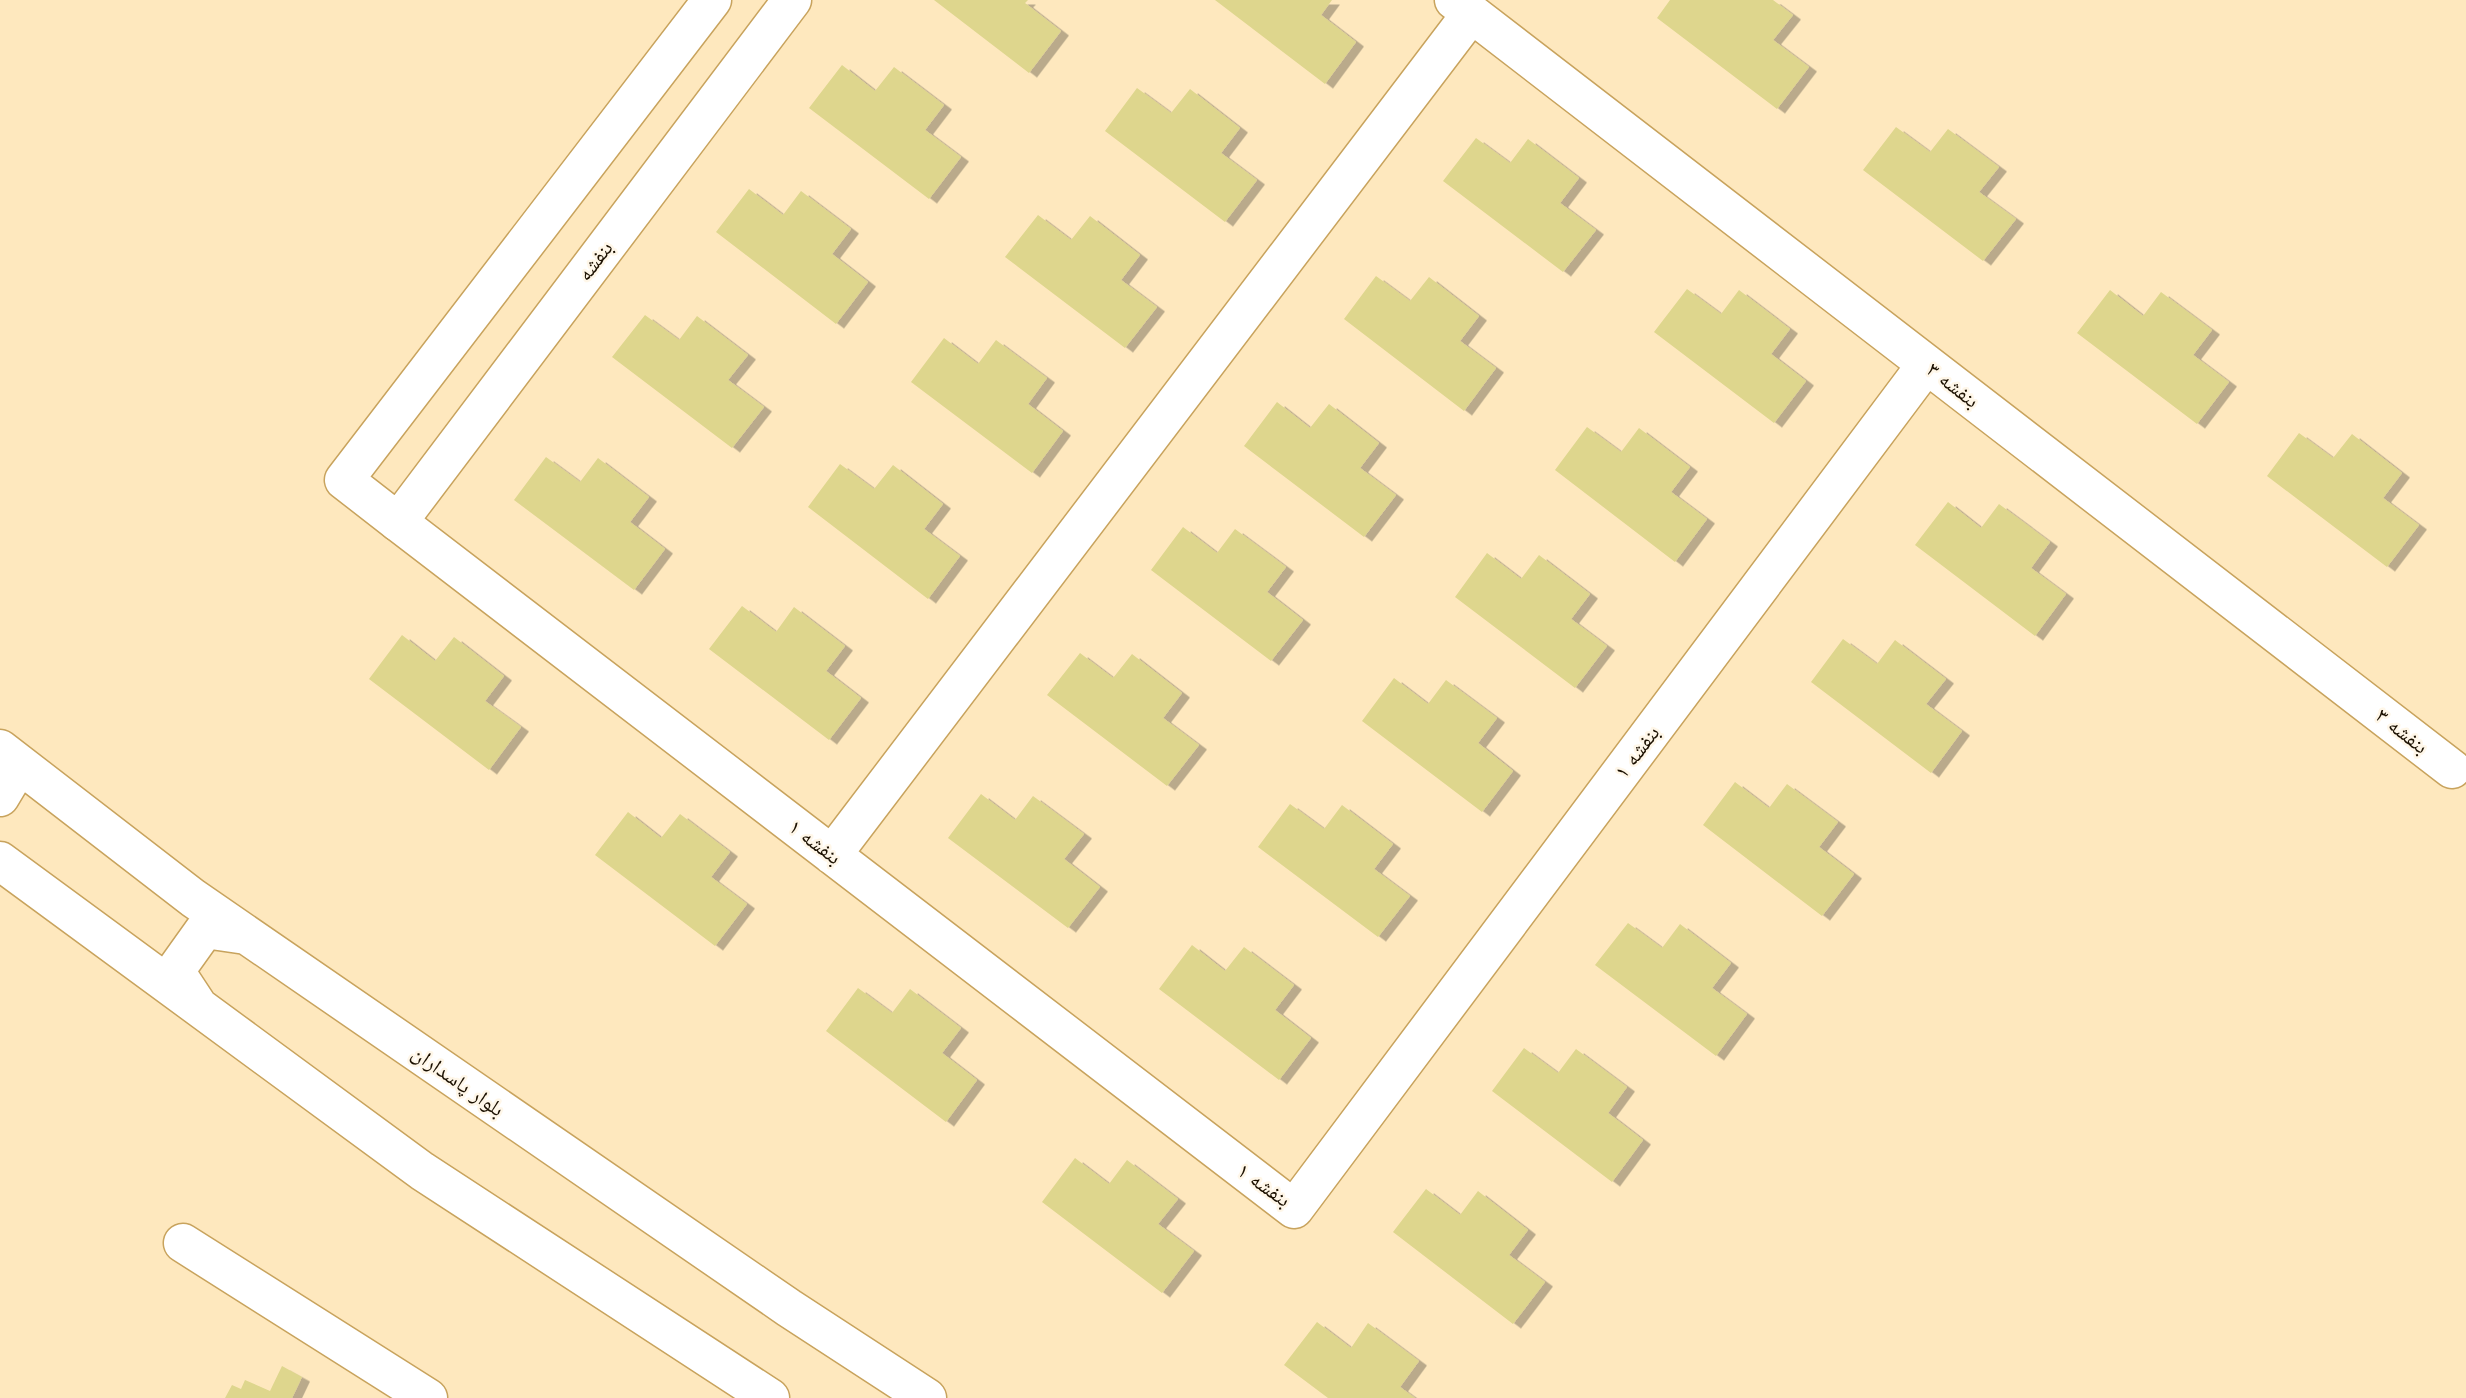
<svg xmlns="http://www.w3.org/2000/svg" width="2466" height="1398" font-family="Jost,'Noto Naskh Arabic',sans-serif">
	<defs>
		<filter id="shadow"><feDropShadow dx="8" dy="4.5" stdDeviation="0" flood-color="#0004"/></filter>
	</defs>
	<rect width="100%" height="100%" fill="#fee8be"/>
	<path fill="#ded68d" filter="url(#shadow)" d="M934,0H1028L1025,3L1061,31L1029,73Z
		M1215,0H1332L1321,15L1356,42L1325,84Z
		M1670,0H1773L1793,15L1773,40L1809,67L1777,109L1657,18Z
		M842,65L875,91L894,67L944,105L925,130L961,157L929,199L809,108Z
		M1137,88L1171,113L1190,89L1240,128L1221,153L1257,180L1225,222L1105,131Z
		M1896,127L1930,152L1948,129L1999,167L1979,192L2016,219L1983,261L1863,170Z
		M1476,138L1510,163L1528,139L1579,178L1560,203L1596,230L1563,272L1443,181Z
		M749,189L783,215L801,191L851,229L832,254L868,282L836,324L716,232Z
		M1038,215L1071,240L1090,216L1140,255L1121,280L1157,307L1125,348L1005,257Z
		M1376,276L1410,301L1429,277L1479,316L1460,341L1496,368L1464,411L1344,319Z
		M1687,289L1721,314L1739,290L1790,329L1771,354L1806,381L1774,423L1654,332Z
		M2110,290L2143,316L2161,292L2212,330L2193,355L2229,382L2197,424L2077,333Z
		M645,315L679,340L697,316L748,355L728,380L764,407L732,448L612,357Z
		M944,338L978,364L996,340L1047,378L1028,404L1063,431L1032,473L911,382Z
		M1277,402L1310,428L1329,404L1379,443L1360,468L1396,495L1364,537L1244,446Z
		M1587,427L1621,452L1639,428L1690,467L1671,492L1707,519L1675,562L1555,470Z
		M2299,433L2333,458L2352,434L2402,473L2383,498L2419,525L2387,567L2267,476Z
		M546,457L580,482L598,458L649,497L630,522L665,549L634,590L514,500Z
		M840,464L874,489L893,465L943,504L924,529L960,556L928,599L808,507Z
		M1948,502L1981,528L1999,504L2050,542L2031,568L2066,594L2035,636L1915,545Z
		M1183,527L1217,553L1235,529L1286,567L1267,592L1303,620L1271,661L1151,570Z
		M1487,553L1521,579L1539,555L1590,594L1571,619L1607,646L1575,688L1455,597Z
		M742,606L776,632L794,607L845,646L826,671L861,698L829,740L709,649Z
		M402,635L435,661L454,637L504,676L485,701L521,727L489,770L369,679Z
		M1843,639L1877,664L1895,640L1946,679L1926,704L1962,731L1931,773L1811,682Z
		M1080,653L1113,678L1132,654L1182,693L1163,718L1199,745L1167,786L1047,695Z
		M1394,678L1428,704L1446,680L1497,718L1478,743L1513,771L1482,812L1362,721Z
		M1735,782L1769,808L1787,784L1838,822L1819,847L1854,874L1822,916L1703,825Z
		M981,794L1015,820L1033,796L1084,834L1064,859L1100,887L1068,928L948,838Z
		M1290,804L1324,829L1342,805L1393,844L1374,869L1410,896L1378,937L1258,847Z
		M628,812L661,838L680,814L730,852L711,877L747,904L715,946L595,855Z
		M1628,923L1662,948L1680,924L1731,963L1712,988L1747,1014L1716,1056L1595,965Z
		M1192,945L1225,971L1244,947L1294,985L1275,1010L1311,1038L1279,1080L1159,989Z
		M858,988L892,1013L910,989L961,1028L942,1053L977,1080L946,1122L826,1031Z
		M1524,1048L1558,1073L1576,1049L1627,1087L1608,1113L1643,1140L1612,1182L1492,1091Z
		M1075,1158L1109,1184L1127,1160L1178,1199L1158,1224L1194,1251L1162,1293L1042,1202Z
		M1426,1189L1460,1215L1478,1191L1528,1230L1509,1255L1545,1282L1513,1324L1393,1232Z
		M1317,1322L1351,1348L1368,1323L1419,1361L1400,1387L1415,1398H1328L1284,1365Z
		M282,1366L302,1377L292,1398H225L232,1385L241,1389L245,1380L270,1391Z"/>
	<g fill="none" stroke-linecap="round" stroke-linejoin="round">
		<g stroke="#c8a35d" stroke-width="41">
			<path id="street" d="M1454,0L2452,769
				M398,522L1294,1209L1926,365
				M832,855L1471,14
				M183,1243L428,1398"/>
		</g>
		<g stroke="#c8a35d" stroke-width="41">
			<path id="secondary" d="M712,0L344,480L398,522L792,0"/>
		</g>
		<g stroke="#c8a35d" stroke-width="41">
			<path id="highway" d="M0,749L193,898L789,1308L927,1398
				M0,765L9,782L0,797
				M0,861L422,1171L770,1398
				M198,1006L175,971L205,929L246,935"/>
		</g>
		<use href="#street" stroke="#fff" stroke-width="38"/>
		<use href="#secondary" stroke="#fff" stroke-width="38"/>
		<use href="#highway" stroke="#fff" stroke-width="38"/>
	</g>
	<g text-anchor="middle" stroke-width="5" stroke-linejoin="round" paint-order="stroke">
		<g font-size="21" fill="#1b1000" stroke="#fff7e9">
			<text transform="translate(595 261) rotate(-53)" y="7">بنفشه</text>
			<text transform="translate(1953 385) rotate(38)" y="7">بنفشه ۳</text>
			<text transform="translate(2402 731) rotate(38)" y="7">بنفشه ۳</text>
			<text transform="translate(1637 752) rotate(-53)" y="7">بنفشه ۱</text>
			<text transform="translate(815 842) rotate(37)" y="7">بنفشه ۱</text>
			<text transform="translate(458 1081) rotate(35)" y="7">بلوار پاسداران</text>
			<text transform="translate(1264 1185) rotate(35)" y="7">بنفشه ۱</text>
		</g>
	</g>
</svg>
